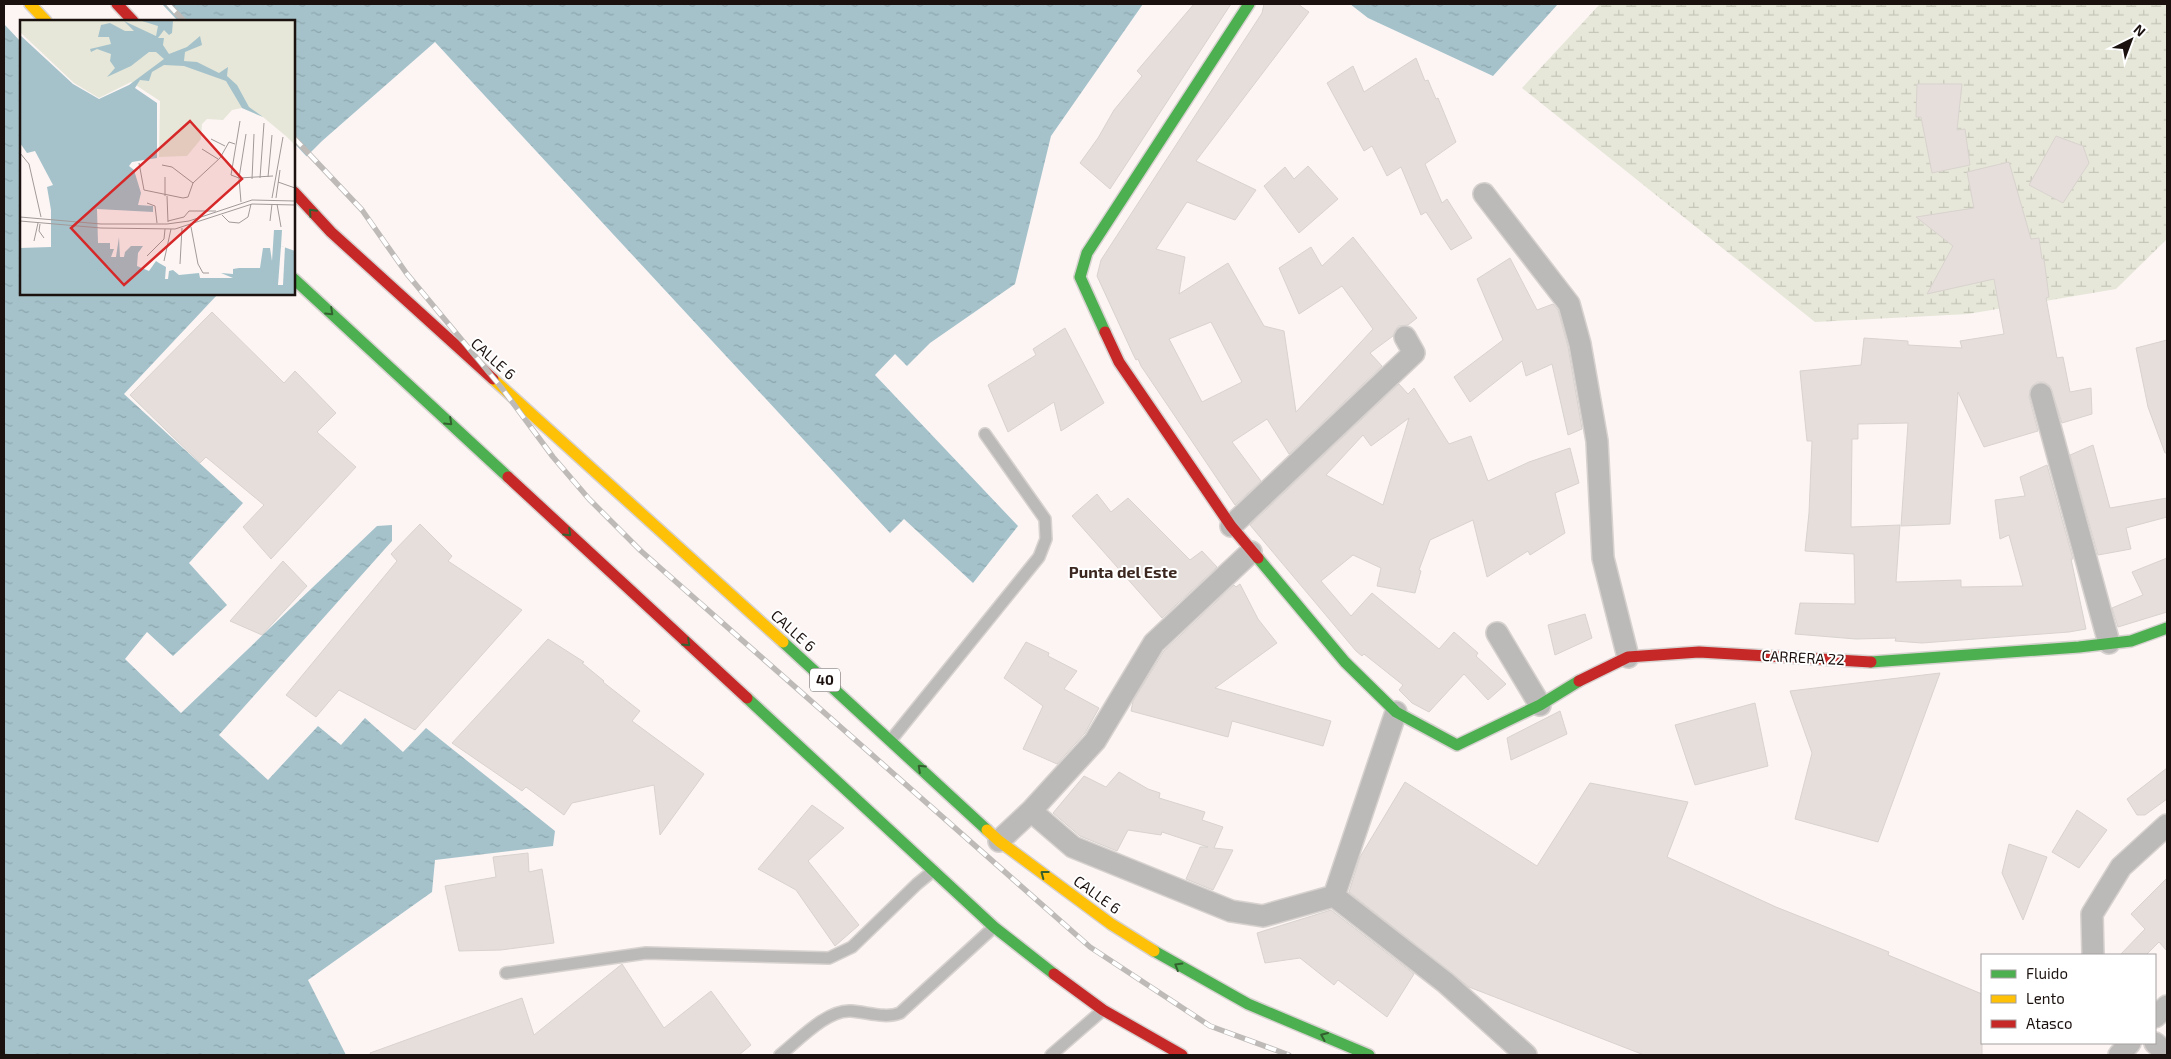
<svg xmlns="http://www.w3.org/2000/svg" width="2171" height="1059" font-family="'Exo 2',sans-serif">
	<defs>
		<pattern id="wetland-marsh" width="20" height="14" patternUnits="userSpaceOnUse" patternTransform="scale(1.25)"><rect width="20" height="14" fill="#e6e7d8"/><path d="M1 5h8M5 5V1M11 12h8M15 12V8" fill="none" stroke="#c5c5b8"/></pattern>
		<pattern id="water-ripples" width="26" height="14" patternUnits="userSpaceOnUse" patternTransform="scale(1.25)"><rect width="26" height="14" fill="#a5c2cb"/><path d="M2 4q2-2 4 0t4 0M15 11q2-2 4 0t4 0" fill="none" stroke="#8da6ad"/></pattern>
	</defs>
	<rect width="100%" height="100%" fill="#fcf5f4"/>
	<path fill="url(#wetland-marsh)" d="M1600,4H2167V239L2116,289L1968,314L1815,322L1522,88Z"/>
	<path fill="url(#water-ripples)" d="M4,4H1143L1051,136L1015,284L930,343L907,366L895,354L875,375L1018,526L973,583L904,519L890,533L435,42L322,141L294,169V21H21V294H218L124,394L243,503L189,563L227,605L173,656L147,632L125,659L181,713L377,526L392,525V541L219,735L268,780L318,726L341,745L365,718L403,752L426,728L555,831L553,846L435,860L432,892L308,980L346,1055H4Z
		M1350,4H1558L1493,76L1368,18Z"/>
	<path fill="#fcf5f4" d="M4,4H162L178,21H21V42L4,24Z
		M294,143L308,158L294,171Z"/>
	<path fill="#e5deda" stroke="#d9d3cf" fill-rule="evenodd" d="M1194,4H1231L1110,189L1080,163L1098,138L1114,110L1142,76L1137,71Z
		M1264,4H1298L1309,12L1196,161L1256,190L1235,220L1187,202L1156,249L1185,257L1179,294L1228,263L1264,326L1284,331L1296,412L1373,329L1342,286L1299,314L1279,268L1311,247L1322,266L1353,237L1417,318L1408,325L1398,326L1393,336L1370,353L1382,366L1289,454L1267,419L1232,442L1261,481L1235,505L1141,366L1138,359L1136,360L1133,354L1097,276L1101,260L1262,13ZM1211,322L1242,382L1202,402L1169,339Z
		M1416,58L1425,81L1428,80L1436,99L1438,98L1456,142L1425,164L1442,203L1447,199L1472,238L1451,250L1426,212L1421,215L1401,167L1387,176L1372,146L1364,151L1327,83L1353,66L1364,92Z
		M1917,84H1962L1957,130L1965,129L1970,165L1932,173L1921,117H1916Z
		M2056,136L2083,146L2089,163L2063,203L2029,185Z
		M2009,162L2031,239L2039,238L2042,259H2044L2049,297L2046,298L2057,358L2063,357L2070,392L2091,388L2092,414L2062,423L2050,386L2044,382H2037L2032,386L2029,397L2038,431L1984,447L1958,392L1950,524L1901,526L1908,423L1858,424V439H1852L1851,527L1900,525L1896,582L1961,580V587L2023,586L2009,535L2000,539L1995,500L2025,496L2020,477L2047,465L2073,559H2071L2086,629L2069,632L1922,643L1895,641L1896,638L1856,639L1795,634L1800,603L1855,604L1854,554L1805,551L1809,513L1812,441H1807L1800,371L1861,365L1864,338L1908,341V345L1962,348L1960,341L2004,334L1994,279L1927,294L1953,246L1916,217L1974,208L1967,172Z
		M1308,166L1338,199L1299,233L1264,186L1285,167L1294,179Z
		M1510,258L1537,310L1553,304L1558,310L1568,347L1582,429L1568,435L1552,364L1526,376L1522,361L1470,402L1454,377L1503,340L1477,279Z
		M212,312L284,383L295,371L336,413L317,432L356,467L271,559L243,527L264,505L206,457L200,463L130,395Z
		M1065,328L1104,403L1061,431L1054,402L1008,432L988,385L1036,355L1033,349Z
		M2167,340V453H2165L2148,407L2136,348Z
		M1399,384L1408,394L1414,388L1449,444L1471,436L1488,481L1529,462L1570,448L1579,483L1555,493L1565,533L1530,555L1528,551L1487,577L1473,520L1430,540L1419,570L1421,571L1415,593L1377,586L1381,568L1353,555L1321,581L1351,616L1372,593L1439,649L1454,632L1478,653L1476,656L1506,684L1488,700L1464,674L1429,712L1412,703L1399,690L1403,685L1364,654L1362,656L1356,651L1250,525ZM1409,418L1383,505L1326,475L1363,435L1371,446Z
		M2093,445L2110,508L2167,498V517L2126,528L2131,549L2098,555L2070,455Z
		M1097,494L1111,512L1128,498L1190,560L1202,551L1217,567L1162,618L1072,516Z
		M420,524L452,556L448,561L522,610L415,730L339,690L316,717L286,695L397,561L391,554Z
		M2167,558V612L2118,627L2112,608L2143,595L2132,572Z
		M283,561L307,586L262,635L230,621Z
		M1240,584L1258,619L1277,643L1215,688L1331,721L1323,746L1232,721L1228,737L1131,711L1133,701L1164,651L1234,585L1236,587Z
		M1585,614L1592,638L1555,655L1548,625Z
		M548,639L584,662L582,663L604,681L603,682L640,711L632,721L704,774L660,835L654,785L572,803L564,815L526,787L522,791L452,743Z
		M1026,642L1049,653L1048,656L1077,671L1064,689L1099,708L1085,733L1057,764L1023,749L1043,706L1004,678Z
		M1940,673L1878,842L1795,819L1812,753L1790,691Z
		M1755,703L1768,766L1695,785L1675,725Z
		M1560,711L1567,734L1511,760L1507,738Z
		M2167,768V799L2145,815H2137L2127,799Z
		M1119,772L1148,789L1160,793L1159,798L1205,812L1202,820L1223,827L1214,848L1233,850L1213,890L1186,879L1200,847H1208L1162,832L1161,835L1128,830L1117,851L1080,836L1053,813L1084,776L1106,787Z
		M1405,782L1537,866L1590,783L1688,802L1667,857L1776,907L1889,952L1888,955L1982,994V1055H1644L1469,987L1349,892L1360,857Z
		M812,805L844,828L808,861L859,925L835,946L796,890L758,869Z
		M2077,810L2107,830L2079,868L2052,852Z
		M2009,844L2047,857L2023,920L2002,873Z
		M528,853L529,872L542,869L554,943L501,950L459,951L445,886L496,877L493,857Z
		M2167,878V951L2159,942L2146,955H2120L2145,929L2131,914Z
		M1331,910L1414,974L1387,1017L1338,980L1334,985L1300,958L1265,963L1257,933Z
		M622,964L664,1028L711,991L751,1045L739,1055H371L370,1053L522,998L534,1035Z"/>
	<g fill="none" stroke-linecap="round" stroke-linejoin="round">
		<g stroke="#d7d2d0" stroke-width="14">
			<path id="lane" d="M891,740L1039,557L1046,539L1045,519L985,434
				M506,973L646,953L829,958L852,947L917,884L933,871
				M780,1055C798,1041 827,1009 851,1011C867,1012 885,1019 900,1013L994,927
				M1051,1055L1103,1010"/>
		</g>
		<g stroke="#d7d2d0" stroke-width="24">
			<path id="street" d="M1484,194L1569,304L1580,344L1597,441L1603,558L1628,657
				M2041,394L2109,643
				M1231,526L1414,353L1405,337
				M1497,633L1540,705
				M1031,811L1073,847L1231,911L1263,916L1334,896L1446,983L1526,1055
				M999,841L1031,811L1095,741L1154,643L1251,552
				M1334,896L1396,712
				M2093,955L2092,914L2121,867L2167,825
				M2155,1017L2167,1006
				M2155,1043L2167,1054
				M2119,1055L2130,1043"/>
		</g>
		<g stroke="#d7d2d0" stroke-width="14">
			<path id="fast" d="M294,279L508,477
				M1105,332L1080,277L1087,253L1249,4
				M1258,558L1345,662L1396,712L1457,745L1540,705L1579,681
				M783,642L987,830
				M1871,662L2079,647L2131,641L2167,628
				M747,698L994,927L1054,974
				M1154,951L1248,1004L1369,1055"/>
		</g>
		<g stroke="#d7d2d0" stroke-width="14">
			<path id="slow" d="M30,4L46,21
				M493,379L783,642
				M987,830L999,841L1111,924L1154,951"/>
		</g>
		<g stroke="#d7d2d0" stroke-width="14">
			<path id="jam" d="M117,4L133,21
				M294,192L331,232L493,379
				M1105,332L1119,362L1231,526L1258,558
				M508,477L747,698
				M1579,681L1628,657L1699,652L1871,662
				M1054,974L1103,1010L1182,1055"/>
		</g>
		<use href="#lane" stroke="#bcbab8" stroke-width="11"/>
		<use href="#street" stroke="#bcbab8" stroke-width="21"/>
		<use href="#fast" stroke="#4caf50" stroke-width="11"/>
		<use href="#slow" stroke="#ffc107" stroke-width="11"/>
		<use href="#jam" stroke="#c62828" stroke-width="11"/>
		<g stroke="#bdbab8" stroke-width="5.5">
			<path id="rail" d="M168,4L184,21
				M294,138L362,210L407,274L501,387L553,457L589,499L641,551L1090,947L1210,1026L1289,1055"/>
		</g>
		<use href="#rail" stroke="#fff" stroke-width="4" stroke-dasharray="11" stroke-linecap="butt"/>
	</g>
	<defs><path id="oneway-chevron" d="M-2-3.5L2.5 0L-2 3.5" fill="none" stroke-width="1.6" stroke-linecap="round" stroke-linejoin="round" transform="scale(1.25)"/></defs>
	<g stroke="#346030">
		<use href="#oneway-chevron" transform="translate(312 212) rotate(-133)"/>
		<use href="#oneway-chevron" transform="translate(330 312) rotate(43)"/>
		<use href="#oneway-chevron" transform="translate(449 422) rotate(43)"/>
		<use href="#oneway-chevron" transform="translate(568 533) rotate(43)"/>
		<use href="#oneway-chevron" transform="translate(687 643) rotate(43)"/>
		<use href="#oneway-chevron" transform="translate(921 768) rotate(-137)"/>
		<use href="#oneway-chevron" transform="translate(1044 874) rotate(-143)"/>
		<use href="#oneway-chevron" transform="translate(1178 966) rotate(-149)"/>
		<use href="#oneway-chevron" transform="translate(1324 1036) rotate(-157)"/>
	</g>
	<g text-anchor="middle" stroke-width="4" stroke-linejoin="round" paint-order="stroke">
		<rect fill="#fff" stroke="#5f5957" stroke-width="1" x="810" y="668.5" width="30" height="23" rx="4"/>
		<g font-size="14" font-weight="bold" fill="#1b120f">
			<text x="825" y="685">40</text>
		</g>
		<g font-size="15" fill="#1b120f" stroke="#fff">
			<text transform="translate(493 359) rotate(42)" y="5">CALLE 6</text>
			<text transform="translate(793 631) rotate(42)" y="5">CALLE 6</text>
			<text transform="translate(1803 658) rotate(3)" y="5">CARRERA 22</text>
			<text transform="translate(1097 895) rotate(36)" y="5">CALLE 6</text>
		</g>
		<g font-size="16" font-weight="bold" fill="#3b271f" stroke="#fff">
			<text x="1123" y="578">Punta del Este</text>
		</g>
	</g>
	<g transform="translate(20 20)">
		<rect width="275" height="275" fill="#fcf5f4"/>
		<path d="M0,1H275V139L273,123L267,117L243,97L222,88L212,90L203,100L187,99L182,104L181,119L167,136L139,137L140,81L111,62L79,78L54,63L0,12Z" fill="#e6e7d8"/>
		<path d="M104,1L136,16L138,6L122,1H153L152,13L149,15L144,10L138,18H144L143,25L149,34L167,27L180,16L182,25L165,32L164,41L177,42L199,53L208,47L207,56L217,65L229,87L243,97L222,88L206,61L164,46L144,45L132,52L129,61L120,60L115,68L137,83V138L112,142L109,146L114,150L121,173L118,185L133,186V192L77,189L78,223H90V229H94L91,237H96L99,217L100,237H104L105,232L111,226H123L118,233L117,246L129,251L136,241L139,243L146,247L145,259H148L149,251L153,250L159,255L179,253L180,258H213L201,253L213,254V249L219,248H240L243,228H250L252,241L254,210H262L261,226L275,231V274H0V228L31,227V190L27,167L33,165L15,131L7,133L0,123V15L53,64L79,79L109,65L144,39L136,32H129L111,46L87,57L95,48L90,41L91,34L77,29L71,32L70,29L91,24L89,17H78L81,5L90,3L105,11H114Z" fill="#a5c2cb"/>
		<path d="M261,226L265,227L263,265H258Z" fill="#fcf5f4"/>
		<path fill="none" stroke="#a29a98" stroke-width="1" d="M220,101L211,155L219,158L253,156M191,119L205,126M182,129L198,139M0,133L9,144L21,197M119,143L124,170L163,178L168,177L173,163L200,138L209,122L215,124M142,145L152,147L173,163M248,157L252,115M240,158L244,103M232,159L234,114M258,162L275,168M145,176V157M147,176L148,202M252,178L263,117M256,178L260,150M221,182L219,158L226,114M127,183L135,186L137,203M257,184L261,207M202,195L209,202L219,203L228,197L231,184M0,197L81,204H147L169,201L232,180L275,181M0,201L81,208L155,209L232,184L275,185M148,201L164,197L169,191H196M250,201L252,184M20,204L19,211L24,218M171,207L178,244L183,253H189M14,221L18,203M127,236L144,219L145,209M144,241L151,209M160,244L162,208"/>
		<path fill="#d62828" fill-opacity="0.15" stroke="#d62828" stroke-width="2.5" d="M170,101L222,159L104,265L51,208Z"/>
		<rect width="275" height="275" fill="none" stroke="#1b120f" stroke-width="2.5"/>
	</g>
	<rect width="2171" height="1059" fill="none" stroke="#1b120f" stroke-width="10"/>
	<rect x="1981" y="954" width="175" height="90" fill="#ffffff" stroke="#a4a09f"/>
	<rect x="1991" y="970" width="25" height="8" fill="#4caf50" stroke="#a4a09f"/>
	<text x="2026" y="979" font-size="15" fill="#1b120f">Fluido</text>
	<rect x="1991" y="995" width="25" height="8" fill="#ffc107" stroke="#a4a09f"/>
	<text x="2026" y="1004" font-size="15" fill="#1b120f">Lento</text>
	<rect x="1991" y="1020" width="25" height="8" fill="#c62828" stroke="#a4a09f"/>
	<text x="2026" y="1029" font-size="15" fill="#1b120f">Atasco</text>
	<g transform="translate(2131 40) rotate(42)" stroke="#ffffff" stroke-width="4" paint-order="stroke">
	<path d="M0-4L9 19L0 12L-9 19Z" fill="#1b120f"/>
	<text y="-8" font-size="14" font-weight="bold" text-anchor="middle" fill="#1b120f">N</text>
	</g>
</svg>
